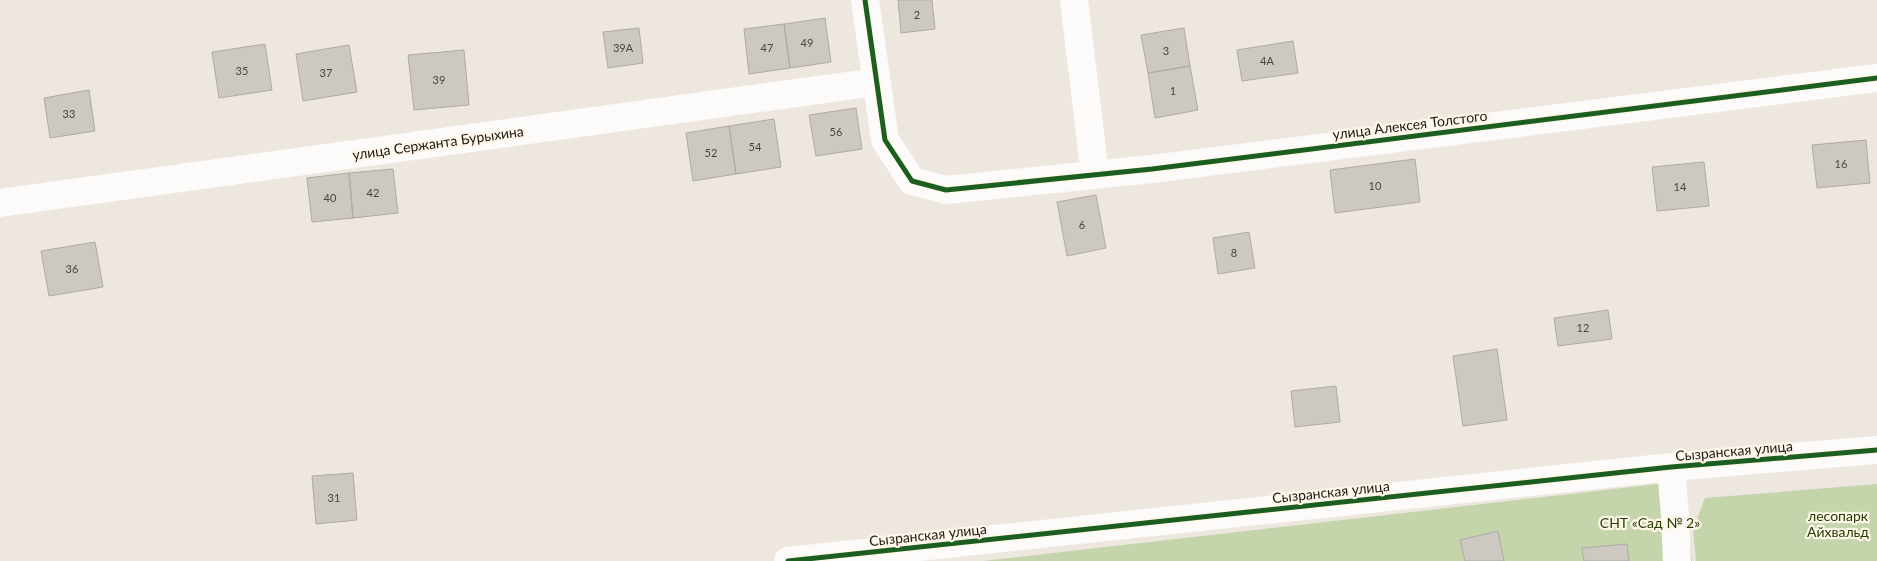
<svg xmlns="http://www.w3.org/2000/svg" width="1877" height="561" font-family="Lato,sans-serif">
	<rect width="100%" height="100%" fill="#ede7df"/>
	<path fill="#c4d4ab" d="M1684,481L1692,561H983Z
		M1877,484V561H1696L1693,529L1705,498Z"/>
	<path fill="#cdc8c2" stroke="#afaaa4" d="M898,0H932L935,29L901,33Z
		M825,18L831,62L790,68L784,24Z
		M784,24L790,68L749,74L744,29Z
		M639,28L643,63L608,68L603,32Z
		M1184,28L1190,66L1148,73L1141,35Z
		M1293,41L1298,73L1242,81L1237,50Z
		M265,44L272,90L219,98L212,52Z
		M349,45L357,92L303,101L296,54Z
		M464,50L469,105L414,110L408,55Z
		M1190,66L1198,110L1155,118L1148,73Z
		M89,90L95,131L50,138L44,98Z
		M856,108L862,149L816,156L809,115Z
		M774,119L781,167L736,174L729,126Z
		M729,126L736,174L693,181L686,133Z
		M1866,140L1870,183L1817,188L1812,145Z
		M1415,159L1420,202L1335,213L1330,170Z
		M1704,162L1709,206L1657,211L1652,167Z
		M393,169L398,213L353,218L349,173Z
		M349,173L353,218L312,222L307,178Z
		M1096,195L1106,248L1067,256L1057,202Z
		M1249,232L1255,268L1218,274L1213,238Z
		M95,242L103,287L49,296L41,251Z
		M1608,310L1612,339L1558,346L1554,318Z
		M1497,349L1507,420L1463,426L1453,356Z
		M1336,386L1340,422L1295,427L1291,391Z
		M353,473L357,520L316,524L312,476Z
		M1498,531L1504,561H1465L1460,540Z
		M1627,544L1629,561H1584L1582,548Z"/>
	<g fill="none" stroke-linecap="round" stroke-linejoin="round">
		<path stroke="#fcfbfa" stroke-width="28" d="M865,0L885,140L912,181L946,190L1152,169L1877,78
			M1074,0L1095,175
			M0,203L876,82
			M1671,467L1675,516L1677,561
			M788,561L1671,467L1877,450"/>
		<g stroke="#fef6e9" stroke-width="8">
			<path id="cycleway" d="M865,0L885,140L912,181L946,190L1152,169L1877,78
				M788,561L1671,467L1877,450"/>
		</g>
		<use href="#cycleway" stroke="#1b5e20" stroke-width="5"/>
	</g>
	<g text-anchor="middle" stroke-width="4.5" stroke-linejoin="round" paint-order="stroke">
		<g font-size="11" fill="#48443f">
			<text x="917" y="19">2</text>
			<text x="807" y="47">49</text>
			<text x="623" y="52">39А</text>
			<text x="767" y="52">47</text>
			<text x="1166" y="55">3</text>
			<text x="1267" y="65">4А</text>
			<text x="242" y="75">35</text>
			<text x="326" y="77">37</text>
			<text x="439" y="84">39</text>
			<text x="1173" y="95">1</text>
			<text x="69" y="118">33</text>
			<text x="836" y="136">56</text>
			<text x="755" y="151">54</text>
			<text x="711" y="157">52</text>
			<text x="1841" y="168">16</text>
			<text x="1375" y="190">10</text>
			<text x="1680" y="191">14</text>
			<text x="373" y="197">42</text>
			<text x="330" y="202">40</text>
			<text x="1082" y="229">6</text>
			<text x="1234" y="257">8</text>
			<text x="72" y="273">36</text>
			<text x="1583" y="332">12</text>
			<text x="334" y="502">31</text>
		</g>
		<g font-size="14" fill="#1c1813" stroke="#fef6e9">
			<text transform="translate(1410 125) rotate(-7)" y="5">улица Алексея Толстого</text>
			<text transform="translate(438 143) rotate(-8)" y="5">улица Сержанта Бурыхина</text>
			<text transform="translate(1734 451) rotate(-5)" y="5">Сызранская улица</text>
			<text transform="translate(1331 492) rotate(-6)" y="5">Сызранская улица</text>
			<text transform="translate(928 535) rotate(-6)" y="5">Сызранская улица</text>
		</g>
		<g font-size="14" fill="#243d00" stroke="#fef6e9">
			<text x="1838" y="521">лесопарк<tspan x="1838" dy="16">Айхвальд</tspan></text>
			<text x="1650" y="528">СНТ «Сад № 2»</text>
		</g>
	</g>
</svg>
